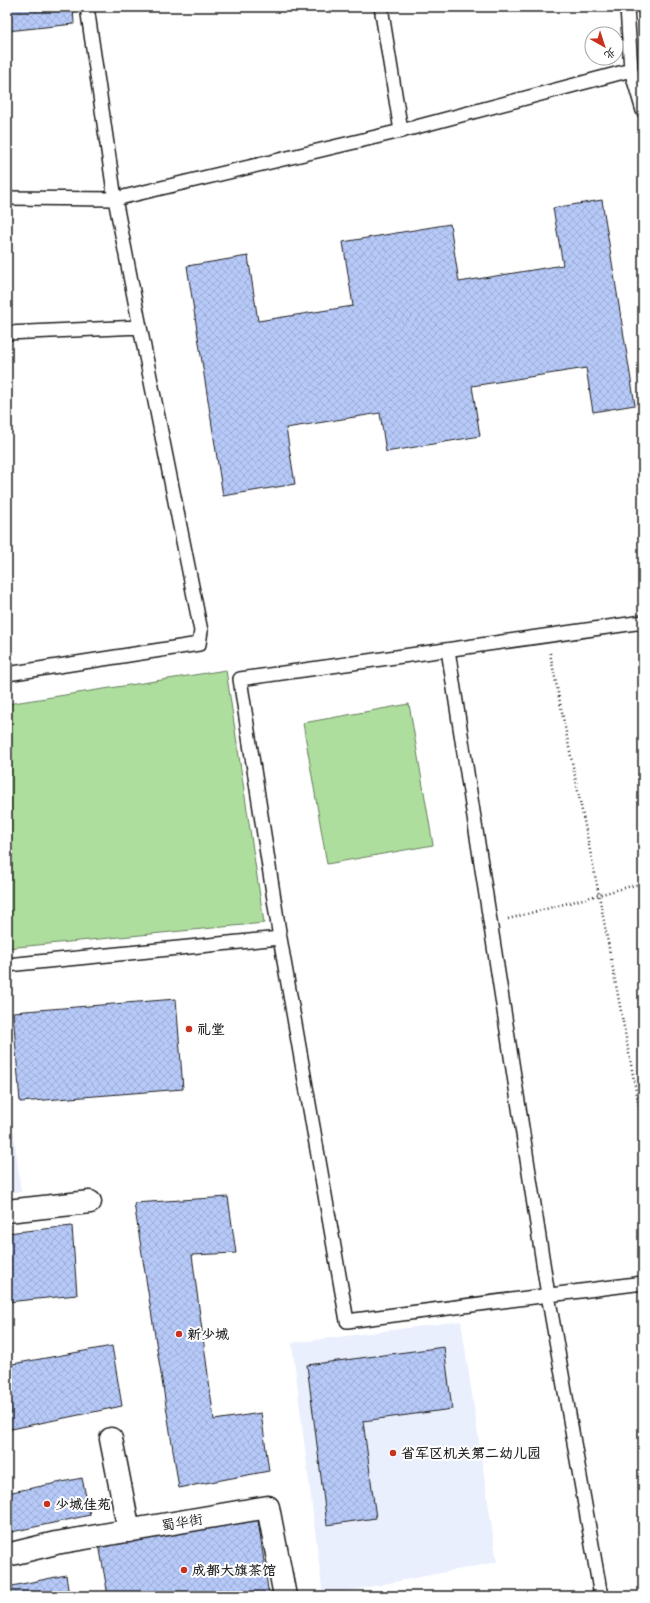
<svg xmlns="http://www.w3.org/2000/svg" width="650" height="1603" viewBox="0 0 650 1603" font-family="Sriracha,'LXGW WenKai TC',sans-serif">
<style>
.built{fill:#e9effd}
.garden{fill:#aede9e;stroke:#657d5d}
.building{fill:url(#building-cross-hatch);stroke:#1c1c1c}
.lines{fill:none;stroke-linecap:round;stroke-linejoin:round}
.service-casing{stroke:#1c1c1c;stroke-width:16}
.minor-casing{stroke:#1c1c1c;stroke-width:25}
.path{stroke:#1c1c1c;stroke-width:2.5;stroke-dasharray:1 3;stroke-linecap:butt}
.service{stroke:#fff;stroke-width:13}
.minor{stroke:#fff;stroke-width:22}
.poi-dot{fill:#c8321e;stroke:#fff;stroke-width:1.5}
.labels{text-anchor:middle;stroke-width:4;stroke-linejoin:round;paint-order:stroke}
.poi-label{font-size:14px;font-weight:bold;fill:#1c1c1c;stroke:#fff;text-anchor:start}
.street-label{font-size:14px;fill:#1c1c1c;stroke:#fff}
</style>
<defs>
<pattern id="building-cross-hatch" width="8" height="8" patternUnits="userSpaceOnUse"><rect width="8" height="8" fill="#b6c9f8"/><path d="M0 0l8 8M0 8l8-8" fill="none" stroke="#9cacd4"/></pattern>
</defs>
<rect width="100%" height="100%" fill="#fff"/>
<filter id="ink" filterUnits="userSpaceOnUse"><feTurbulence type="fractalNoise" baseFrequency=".025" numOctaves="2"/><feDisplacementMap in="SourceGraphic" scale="8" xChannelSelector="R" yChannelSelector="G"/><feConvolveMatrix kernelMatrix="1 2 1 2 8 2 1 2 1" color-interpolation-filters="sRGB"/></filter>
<g filter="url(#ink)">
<path class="built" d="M7 1077 21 1192 7 1193Z
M461 1321 497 1562 323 1596 292 1343Z"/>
<path class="garden" d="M226 670 264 923 7 948V704Z
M409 704 433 845 327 864 303 723Z"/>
<path class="building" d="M7 7H73L74 24 7 31Z
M602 200 635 405 593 412 586 368 472 386 480 436 386 452 380 413 286 428 295 484 223 496 187 266 248 256 258 321 353 306 343 242 450 224 459 282 563 265 553 208Z
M176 999 183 1089 20 1102 13 1012Z
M228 1197 236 1253 192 1255 214 1420 261 1413 269 1471 179 1488 134 1203Z
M72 1226 77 1295 7 1302V1233Z
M112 1346 122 1406 7 1430V1365Z
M444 1347 452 1409 363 1421 376 1518 327 1525 307 1365Z
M82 1478 90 1515 7 1533V1493Z
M258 1520 269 1596H108L99 1544Z
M66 1575 69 1596H7V1587Z"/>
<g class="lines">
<defs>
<path id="service" d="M87 7 115 199 140 327
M381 7 401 131
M627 7 631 70 643 111
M7 198 115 199 401 131 631 70
M7 333 140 327 201 631 199 644 7 674
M643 622 240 679 280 938 347 1321 643 1283
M448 650 548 1295 601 1596
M7 965 280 938"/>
<path id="minor" d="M7 1211 90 1202
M111 1439 129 1531
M7 1555 56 1543 268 1507 285 1596"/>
</defs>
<use href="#service" class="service-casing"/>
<use href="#minor" class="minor-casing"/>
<path class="path" d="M550 653 599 895 643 1128
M508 919 643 883"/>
<use href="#service" class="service"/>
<use href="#minor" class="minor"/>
</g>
</g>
<g class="poi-dot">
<circle cx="189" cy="1029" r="4"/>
<circle cx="179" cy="1334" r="4"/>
<circle cx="393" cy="1453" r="4"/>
<circle cx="47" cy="1504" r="4"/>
<circle cx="184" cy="1570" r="4"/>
</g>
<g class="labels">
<g class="poi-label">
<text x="197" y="1034">礼堂</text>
<text x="187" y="1339">新少城</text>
<text x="401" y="1458">省军区机关第二幼儿园</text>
<text x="55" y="1509">少城佳苑</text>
<text x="192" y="1575">成都大旗茶馆</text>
</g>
<g class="street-label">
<text transform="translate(182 1522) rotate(-10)" y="5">蜀华街</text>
</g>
</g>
<rect width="650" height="1603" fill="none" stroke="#fff" stroke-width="24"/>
<rect x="12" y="12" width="626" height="1579" fill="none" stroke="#1c1c1c" stroke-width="1.5" filter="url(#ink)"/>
<g transform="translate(604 46) rotate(141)"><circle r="19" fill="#ffffff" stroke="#a4a4a4"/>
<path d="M0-3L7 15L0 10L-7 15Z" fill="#c8321e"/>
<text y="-6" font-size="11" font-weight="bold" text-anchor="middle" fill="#1c1c1c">北</text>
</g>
</svg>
